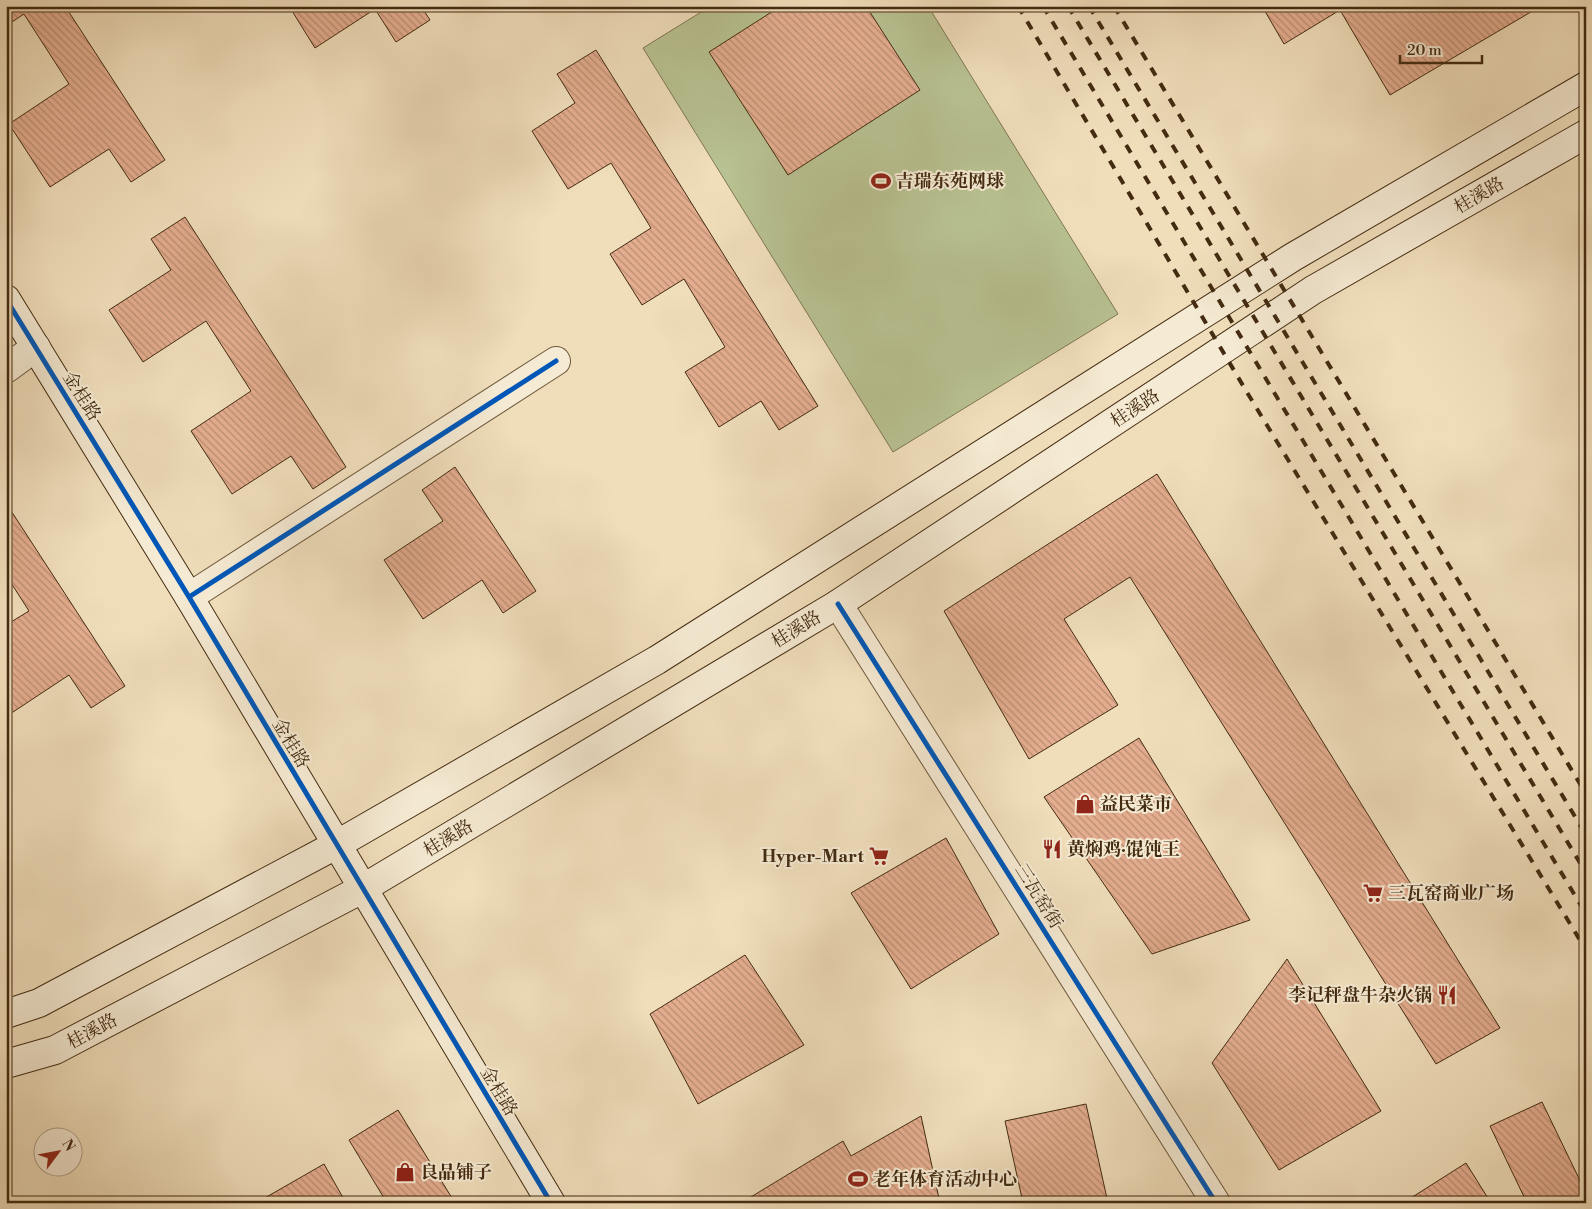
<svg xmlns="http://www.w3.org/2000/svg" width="1592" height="1209" viewBox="0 0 1592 1209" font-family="'Libre Bodoni','Noto Serif SC',serif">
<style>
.green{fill:#b8c191;stroke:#7e7651}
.building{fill:url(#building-back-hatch);stroke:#432b11}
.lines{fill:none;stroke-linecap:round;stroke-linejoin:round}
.street-casing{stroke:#6e583c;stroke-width:30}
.secondary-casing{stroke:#432b11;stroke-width:30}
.street{stroke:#f5ead3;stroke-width:28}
.secondary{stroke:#f5ead3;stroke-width:28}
.rail{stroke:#432b11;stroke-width:4;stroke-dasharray:9 9;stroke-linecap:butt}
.cycleway-casing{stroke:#f5ead3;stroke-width:8}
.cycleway{stroke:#0057b8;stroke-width:5}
.labels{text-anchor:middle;stroke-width:4;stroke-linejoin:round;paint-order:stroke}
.poi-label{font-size:18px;font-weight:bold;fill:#432b11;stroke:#f5ead3;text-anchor:start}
.street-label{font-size:18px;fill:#432b11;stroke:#f5ead3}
</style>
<defs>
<pattern id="building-back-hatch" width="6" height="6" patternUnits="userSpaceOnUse" patternTransform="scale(1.25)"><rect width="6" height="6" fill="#e4ad8f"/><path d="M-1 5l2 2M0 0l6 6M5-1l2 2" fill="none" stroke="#ba8d73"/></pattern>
</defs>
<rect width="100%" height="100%" fill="#f0debb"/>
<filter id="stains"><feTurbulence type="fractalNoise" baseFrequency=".004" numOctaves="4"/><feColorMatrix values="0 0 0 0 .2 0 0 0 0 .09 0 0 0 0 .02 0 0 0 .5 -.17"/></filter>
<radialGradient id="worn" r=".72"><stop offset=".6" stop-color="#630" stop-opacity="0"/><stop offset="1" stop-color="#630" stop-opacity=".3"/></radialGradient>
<path class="green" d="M711 6H928L1118 314 893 452 643 48Z"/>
<path class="building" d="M6 6H65L165 160 131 182 109 149 50 187 9 124 69 84 24 14 6 26Z
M289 6H421L430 20 396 42 375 9 315 48Z
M781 6H866L920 90 788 175 709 52Z
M1262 6H1541L1390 95 1340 10 1284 44Z
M596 50 818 406 779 430 761 401 719 427 685 372 725 347 684 279 642 305 610 254 651 228 611 163 568 189 532 131 575 103 557 74Z
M185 217 346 467 313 489 291 456 232 494 191 431 251 391 206 321 143 362 109 310 171 270 151 239Z
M455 467 536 591 503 613 482 580 423 619 384 560 443 521 422 490Z
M1157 474 1500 1028 1436 1064 1130 577 1064 619 1118 705 1029 759 944 611Z
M6 503 125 686 91 708 69 675 10 714 6 708V625L29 611 6 575Z
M1139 738 1250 920 1152 954 1044 797Z
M946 838 999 934 911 989 851 893Z
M745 955 804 1045 698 1104 650 1014Z
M1287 959 1381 1111 1279 1170 1212 1063Z
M1542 1102 1586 1193V1203H1527L1490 1126Z
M1086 1104 1108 1203H1023L1005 1121Z
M398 1110 455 1203H387L349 1140Z
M921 1116 940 1203H741L843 1141 851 1156Z
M1466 1163 1491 1203H1403Z
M324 1164 346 1203H256Z"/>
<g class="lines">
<defs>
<path id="street" d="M6 369 36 347
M189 597 556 361
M838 604 1216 1203"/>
<path id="secondary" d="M6 299 189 597 551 1203
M6 1014 39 1003 336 845 657 660 1293 257 1586 86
M6 1064 55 1050 362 889 838 604 1313 290 1586 134"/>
</defs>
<use href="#street" class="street-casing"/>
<use href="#secondary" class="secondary-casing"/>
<use href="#street" class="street"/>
<use href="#secondary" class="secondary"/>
<path class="rail" d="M1018 6 1248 394 1586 950
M1043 6 1586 914
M1068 6 1586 873
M1089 6 1586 835
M1114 6 1586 794"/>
<defs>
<path id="cycleway" d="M6 299 189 597 551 1203
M189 597 556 361
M838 604 1216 1203"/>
</defs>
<use href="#cycleway" class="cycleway-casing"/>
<use href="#cycleway" class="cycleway"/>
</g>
<defs>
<symbol id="stadium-bare" viewBox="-9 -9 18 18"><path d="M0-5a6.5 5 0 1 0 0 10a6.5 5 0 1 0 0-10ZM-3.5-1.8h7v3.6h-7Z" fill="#8f2418" stroke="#f5ead3" stroke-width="2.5" paint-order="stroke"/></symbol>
<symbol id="shop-bare" viewBox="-9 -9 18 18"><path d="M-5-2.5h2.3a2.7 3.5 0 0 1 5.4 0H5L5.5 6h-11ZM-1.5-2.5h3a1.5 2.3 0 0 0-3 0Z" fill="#8f2418" stroke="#f5ead3" stroke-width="2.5" paint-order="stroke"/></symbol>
<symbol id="restaurant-bare" viewBox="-9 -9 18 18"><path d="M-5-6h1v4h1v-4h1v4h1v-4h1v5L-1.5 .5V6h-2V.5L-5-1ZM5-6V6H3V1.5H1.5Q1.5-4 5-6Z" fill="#8f2418" stroke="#f5ead3" stroke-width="2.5" paint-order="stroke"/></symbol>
<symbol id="supermarket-bare" viewBox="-9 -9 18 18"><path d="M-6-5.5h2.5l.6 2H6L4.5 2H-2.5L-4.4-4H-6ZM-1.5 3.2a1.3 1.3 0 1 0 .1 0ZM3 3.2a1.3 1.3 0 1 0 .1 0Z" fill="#8f2418" stroke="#f5ead3" stroke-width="2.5" paint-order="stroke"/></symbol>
</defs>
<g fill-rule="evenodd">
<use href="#stadium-bare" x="867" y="167" width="28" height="28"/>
<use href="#shop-bare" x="1071" y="790" width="28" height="28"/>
<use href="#restaurant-bare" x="1038" y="835" width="28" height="28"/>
<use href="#supermarket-bare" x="865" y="842" width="28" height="28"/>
<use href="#supermarket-bare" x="1359" y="879" width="28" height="28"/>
<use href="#restaurant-bare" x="1433" y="981" width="28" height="28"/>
<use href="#shop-bare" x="391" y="1158" width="28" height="28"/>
<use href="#stadium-bare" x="844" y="1165" width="28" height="28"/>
</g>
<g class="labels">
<g class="poi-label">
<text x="896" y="187">吉瑞东苑网球</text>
<text x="1100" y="810">益民菜市</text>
<text x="1067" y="855">黄焖鸡·馄饨王</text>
<text x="864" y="862" text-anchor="end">Hyper-Mart</text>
<text x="1388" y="899">三瓦窑商业广场</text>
<text x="1432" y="1001" text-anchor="end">李记秤盘牛杂火锅</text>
<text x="420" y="1178">良品铺子</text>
<text x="873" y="1185">老年体育活动中心</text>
</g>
<g class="street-label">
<text transform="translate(1479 195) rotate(-30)" y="6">桂溪路</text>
<text transform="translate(82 396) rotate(58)" y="6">金桂路</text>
<text transform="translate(1135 408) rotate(-33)" y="6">桂溪路</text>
<text transform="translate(796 629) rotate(-31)" y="6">桂溪路</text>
<text transform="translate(291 743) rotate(59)" y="6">金桂路</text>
<text transform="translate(448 838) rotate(-31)" y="6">桂溪路</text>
<text transform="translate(1039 896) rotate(58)" y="6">三瓦窑街</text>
<text transform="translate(92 1031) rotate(-28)" y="6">桂溪路</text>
<text transform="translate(499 1091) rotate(59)" y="6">金桂路</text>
</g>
</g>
<rect width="1592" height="1209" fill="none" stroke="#f0debb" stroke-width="25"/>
<rect x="8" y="8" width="1577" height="1194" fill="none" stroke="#432b11" stroke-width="2.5"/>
<rect x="12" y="12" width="1567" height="1184" fill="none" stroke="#432b11"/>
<g transform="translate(58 1152) rotate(58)"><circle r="24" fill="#f5ead3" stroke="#ae9e85"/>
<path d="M0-4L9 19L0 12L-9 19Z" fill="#8f2418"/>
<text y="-8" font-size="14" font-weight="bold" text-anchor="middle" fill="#432b11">N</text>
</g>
<path d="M1400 55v8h82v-8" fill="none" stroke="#432b11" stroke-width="2.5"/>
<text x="1407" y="55" font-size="15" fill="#432b11" stroke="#f5ead3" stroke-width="4" paint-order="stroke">20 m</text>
<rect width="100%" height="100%" filter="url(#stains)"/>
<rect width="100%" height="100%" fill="url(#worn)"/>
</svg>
